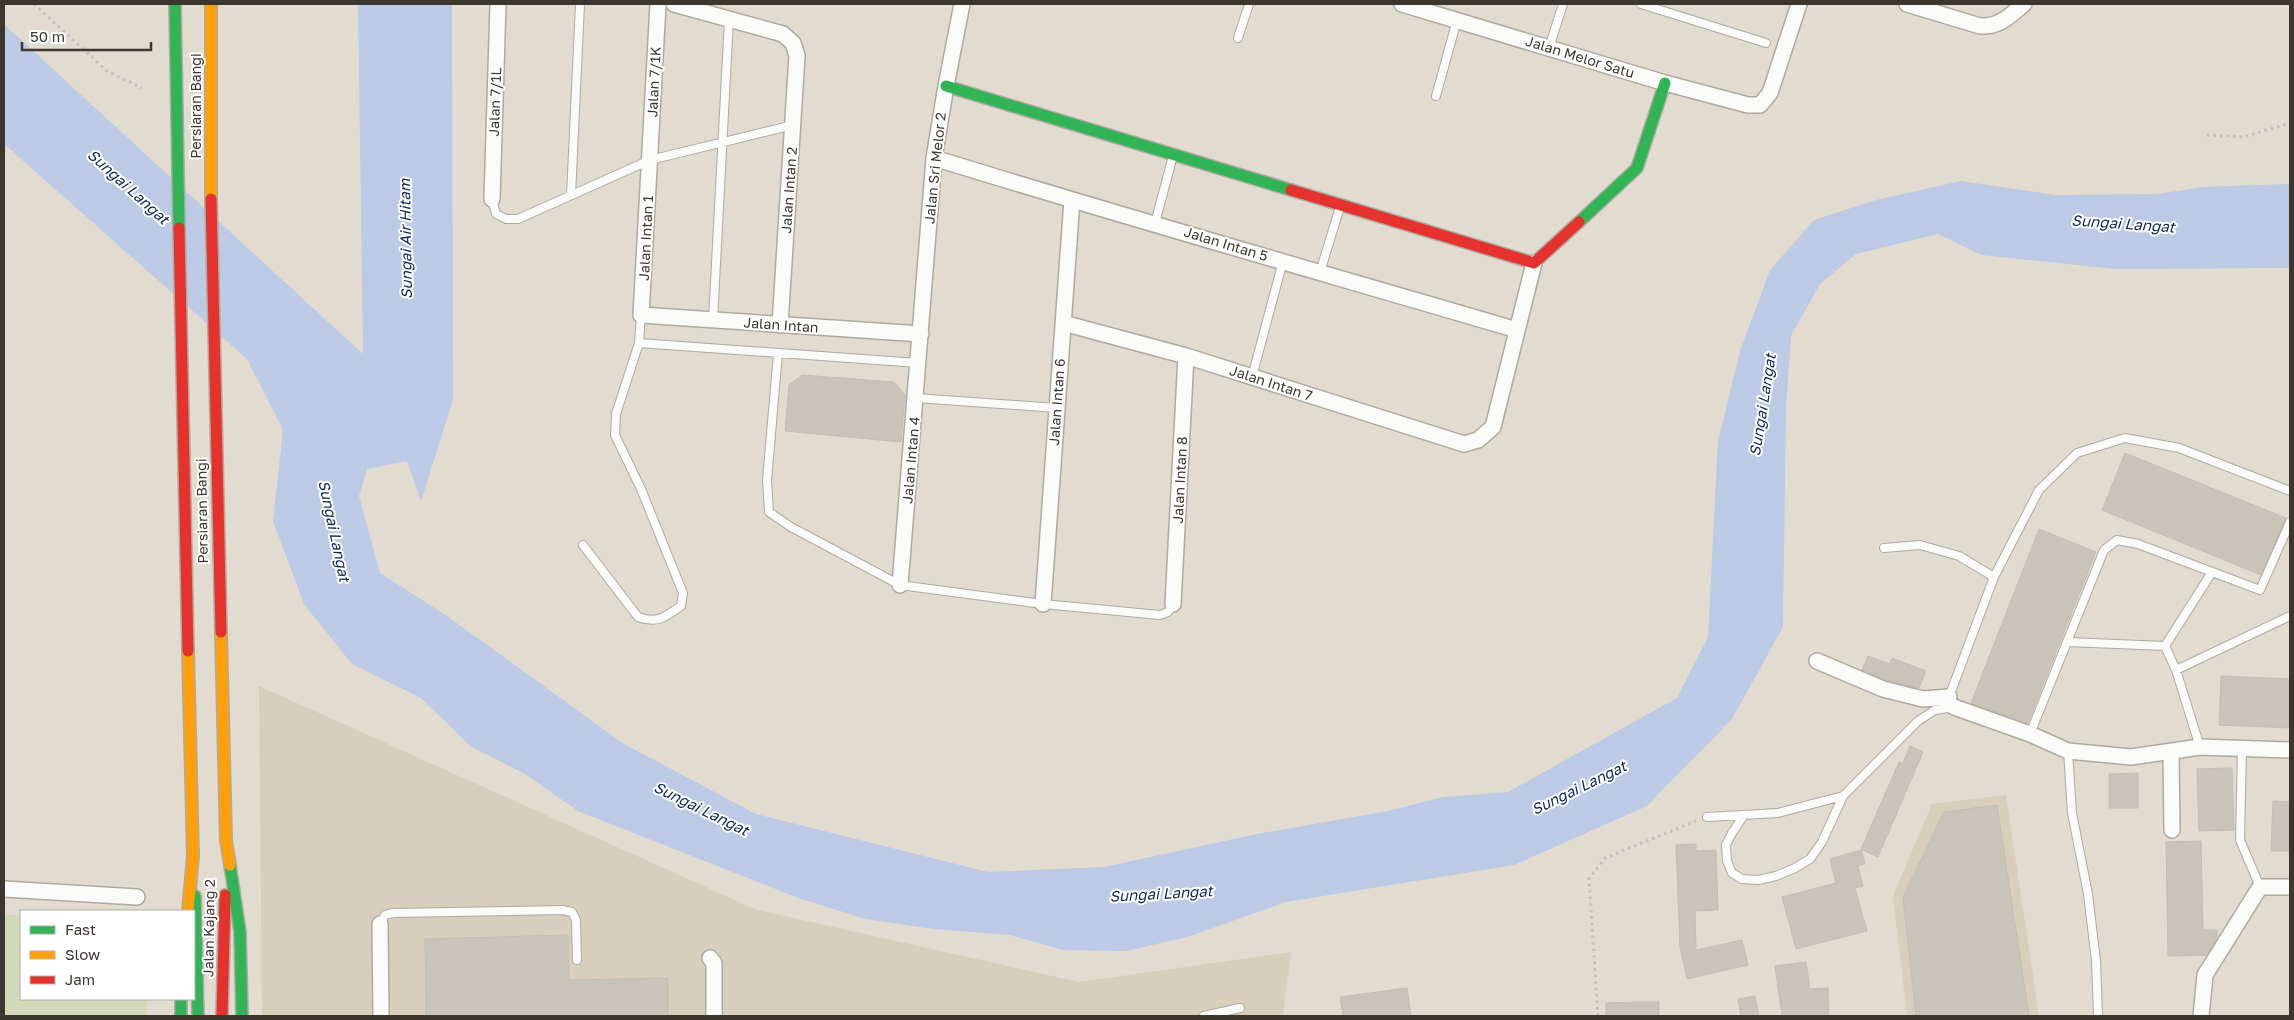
<svg xmlns="http://www.w3.org/2000/svg" width="2294" height="1020" viewBox="0 0 2294 1020" font-family="'Golos Text',sans-serif">
<style>
.commercial{fill:#d7cebe}
.green{fill:#d3d8b9}
.water{fill:#bccae5}
.building{fill:#c8c4ba;stroke:#c2beb4}
.lines{fill:none;stroke-linecap:round;stroke-linejoin:round}
.lane-casing{stroke:#aeaaa0;stroke-width:10}
.street-casing{stroke:#aeaaa0;stroke-width:18}
.fast-casing{stroke:#aeaaa0;stroke-width:14}
.slow-casing{stroke:#aeaaa0;stroke-width:14}
.jam-casing{stroke:#aeaaa0;stroke-width:14}
.path{stroke:#c3c0bc;stroke-width:3;stroke-dasharray:2.5 4;stroke-linecap:butt}
.lane{stroke:#fafaf8;stroke-width:8}
.street{stroke:#fafaf8;stroke-width:15}
.fast{stroke:#30b455;stroke-width:11}
.slow{stroke:#ff9f0a;stroke-width:11}
.jam{stroke:#e5322d;stroke-width:11}
.labels{text-anchor:middle;stroke-width:4;stroke-linejoin:round;paint-order:stroke}
.street-label{font-size:14px;fill:#3b372e;stroke:#fff}
.water-label{font-size:15px;font-style:italic;fill:#0e2559;stroke:#fff}
</style>
<rect width="100%" height="100%" fill="#e1dccf"/>
<path class="commercial" d="M259 686 757 910 1079 982 1291 952 1283 1016H262Z
M2006 795 2039 1016H1907L1893 896 1932 804Z"/>
<path class="green" d="M4 915H21V999H147V1016H4Z"/>
<path class="water" d="M358 4H452L453 400 421 501 407 461 367 469 359 496 380 573 447 616 624 744 756 814 988 872 1104 867 1257 834 1388 811 1443 797 1508 792 1677 698 1708 637 1718 441 1740 351 1770 270 1814 220 1876 200 1961 181 2056 195 2158 194 2202 187 2290 184V268L2114 269 1981 255 1938 234 1856 254 1820 284 1791 336 1786 408 1783 627 1732 719 1647 806 1514 865 1286 902 1187 937 1126 951 1063 950 1010 935 933 929 866 919 801 899 578 811 525 774 470 746 421 698 352 664 304 604 273 521 283 430 247 359 4 144V24L363 354Z"/>
<path class="building" d="M802 375 894 382 905 395 901 442 785 431 789 385Z
M2125 453 2286 518 2261 575 2102 510Z
M2039 529 2096 552 2028 723 1971 703Z
M1868 656 1890 664 1892 658 1926 671 1919 688 1886 680 1862 670Z
M2221 676 2290 679V728L2219 725Z
M1910 746 1923 752 1878 857 1861 849 1899 762 1903 763Z
M2232 768 2234 830 2199 831 2197 769Z
M2138 773V808H2109V774Z
M2273 801 2290 802V851H2271Z
M1997 805 2029 1016H1916L1903 897 1944 812Z
M2201 841 2203 930H2217V938L2206 955 2168 956 2166 842Z
M1696 844V851L1716 850 1718 910 1695 911 1696 950 1742 940 1748 965 1687 979 1680 947 1676 845Z
M1861 850 1865 864 1858 866 1863 886 1855 888 1867 931 1796 949 1782 897 1836 883 1830 859Z
M568 935 569 980 668 978V1016H426L425 939Z
M1806 962 1810 989 1828 988 1829 1016H1782L1775 966Z
M1407 988 1411 1016H1343L1340 997Z
M1755 996 1759 1016H1741L1738 999Z
M1644 1002H1659V1016H1606V1003Z"/>
<g class="lines">
<defs>
<path id="lane" d="M1641 4 1766 43
M1238 38 1249 4
M1549 48 1563 4
M1436 96 1457 20
M571 195 580 4
M492 199 496 214 506 219H518L650 160 793 125
M1155 223 1173 156
M1320 272 1340 207
M713 320 729 19
M639 343 918 363
M778 353 767 480 769 512 791 527 900 585 1043 604 1160 615 1168 612 1173 604
M1252 377 1283 261
M916 398 1057 408
M583 545 638 617C658 624 665 617 681 606L683 593 641 489 615 435 616 414 639 343 641 315
M1884 548 1920 545 1959 556 1994 577
M2068 642 2165 646 2212 572
M2165 646 2176 670 2200 747
M2176 670 2290 616
M2030 734 2104 550 2117 540 2138 544 2260 590 2290 522
M2242 749 2240 840 2260 887
M2068 751 2072 813 2088 894 2096 961 2098 1016
M1744 815 1732 833 1726 845 1727 861 1732 873 1742 879 1758 880 1776 876 1795 868 1810 859 1822 842 1843 796 1918 721 1935 710 1954 707 1949 697 1994 577 2039 490 2077 453 2125 438 2179 448 2290 491
M1707 817 1778 813 1843 796
M380 924 385 915 393 913 563 910 572 912 576 920 577 960
M1204 1016 1240 1008"/>
<path id="street" d="M658 4 641 315 921 334
M674 4 783 34 793 43 797 56 780 325
M1402 4 1665 83 1748 105H1760L1770 93 1799 4
M1907 4 1980 26C2000 27 2009 16 2024 4
M934 158C1128 218 1323 273 1517 330
M492 199 498 4
M1063 323 1186 356 1464 444 1478 440 1493 427 1534 263
M900 585 934 158 946 86 962 4
M1043 604 1072 200
M1173 604 1186 356
M1817 661 1883 689 1923 699 1949 697
M1954 707 2030 734 2068 751 2131 757 2200 747 2290 750
M2171 753 2172 830
M4 889 137 897
M380 924 381 1016
M710 958 714 963V1016
M2201 1016 2205 975 2260 887H2290"/>
<path id="fast" d="M175 4 179 228
M946 86 1291 190
M1579 222 1637 168 1665 83
M230 865 240 932 242 1016
M195 896 198 1016
M181 999V1016"/>
<path id="slow" d="M211 4V199
M221 632 226 840 230 865
M188 911 193 856 188 651"/>
<path id="jam" d="M1291 190 1534 263 1579 222
M211 199 221 632
M179 228 188 651
M222 1016 225 895"/>
</defs>
<use href="#lane" class="lane-casing"/>
<use href="#street" class="street-casing"/>
<use href="#fast" class="fast-casing"/>
<use href="#slow" class="slow-casing"/>
<use href="#jam" class="jam-casing"/>
<path class="path" d="M34 4 107 71 142 88
M2207 135 2244 137 2290 123
M1598 1016 1589 879 1605 858 1696 821"/>
<use href="#lane" class="lane"/>
<use href="#street" class="street"/>
<use href="#fast" class="fast"/>
<use href="#slow" class="slow"/>
<use href="#jam" class="jam"/>
</g>
<g class="labels">
<g class="street-label">
<text transform="translate(1580 57) rotate(17)" y="5">Jalan Melor Satu</text>
<text transform="translate(654 82) rotate(-87)" y="5">Jalan 7/1K</text>
<text transform="translate(495 102) rotate(-88)" y="5">Jalan 7/1L</text>
<text transform="translate(196 106) rotate(-90)" y="5">Persiaran Bangi</text>
<text transform="translate(935 168) rotate(-84)" y="5">Jalan Sri Melor 2</text>
<text transform="translate(789 190) rotate(-86)" y="5">Jalan Intan 2</text>
<text transform="translate(646 238) rotate(-87)" y="5">Jalan Intan 1</text>
<text transform="translate(1226 244) rotate(17)" y="5">Jalan Intan 5</text>
<text transform="translate(781 325) rotate(4)" y="5">Jalan Intan</text>
<text transform="translate(1271 383) rotate(18)" y="5">Jalan Intan 7</text>
<text transform="translate(1057 402) rotate(-86)" y="5">Jalan Intan 6</text>
<text transform="translate(911 460) rotate(-85)" y="5">Jalan Intan 4</text>
<text transform="translate(1180 480) rotate(-87)" y="5">Jalan Intan 8</text>
<text transform="translate(202 511) rotate(-91)" y="5">Persiaran Bangi</text>
<text transform="translate(209 928) rotate(-89)" y="5">Jalan Kajang 2</text>
</g>
<g class="water-label">
<text transform="translate(128 187) rotate(42)" y="5">Sungai Langat</text>
<text transform="translate(2123 224) rotate(4)" y="5">Sungai Langat</text>
<text transform="translate(406 239) rotate(-91)" y="5">Sungai Air Hitam</text>
<text transform="translate(1763 405) rotate(-81)" y="5">Sungai Langat</text>
<text transform="translate(334 531) rotate(78)" y="5">Sungai Langat</text>
<text transform="translate(1579 788) rotate(-26)" y="5">Sungai Langat</text>
<text transform="translate(701 809) rotate(26)" y="5">Sungai Langat</text>
<text transform="translate(1161 894) rotate(-3)" y="5">Sungai Langat</text>
</g>
</g>
<rect width="2294" height="1020" fill="none" stroke="#3b372e" stroke-width="10"/>
<rect x="20" y="910" width="175" height="90" fill="#ffffff" stroke="#b1afab"/>
<rect x="30" y="926" width="25" height="8" fill="#30b455" stroke="#b1afab"/>
<text x="65" y="935" font-size="15" fill="#3b372e">Fast</text>
<rect x="30" y="951" width="25" height="8" fill="#ff9f0a" stroke="#b1afab"/>
<text x="65" y="960" font-size="15" fill="#3b372e">Slow</text>
<rect x="30" y="976" width="25" height="8" fill="#e5322d" stroke="#b1afab"/>
<text x="65" y="985" font-size="15" fill="#3b372e">Jam</text>
<path d="M22 42v8h129v-8" fill="none" stroke="#3b372e" stroke-width="2.5"/>
<text x="30" y="42" font-size="15" fill="#3b372e" stroke="#ffffff" stroke-width="4" paint-order="stroke">50 m</text>
</svg>
